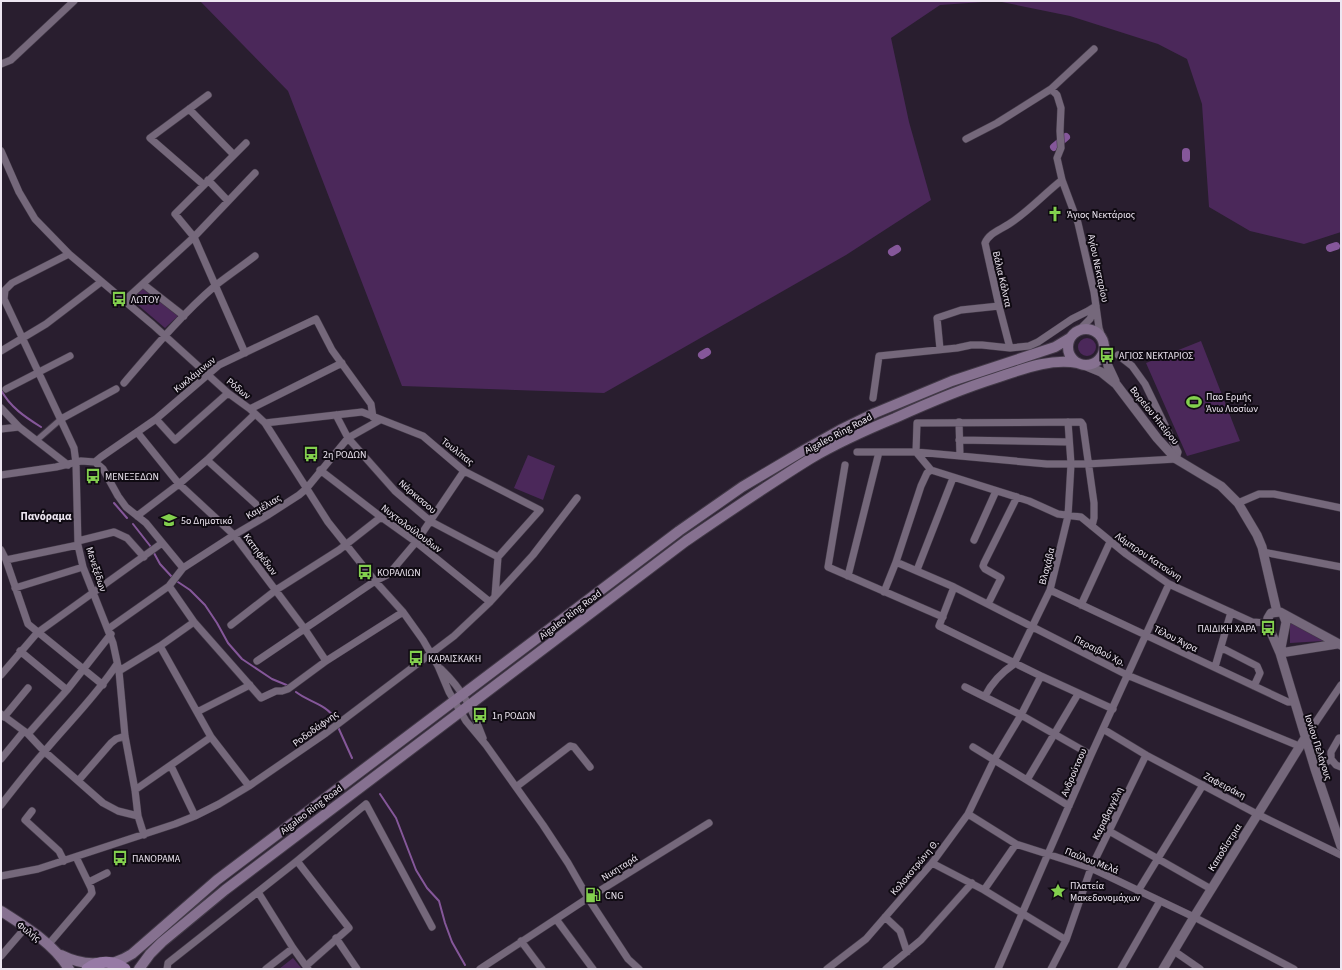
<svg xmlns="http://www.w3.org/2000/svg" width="1342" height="970" viewBox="0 0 1342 970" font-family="'Source Sans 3',sans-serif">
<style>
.green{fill:#4b285a}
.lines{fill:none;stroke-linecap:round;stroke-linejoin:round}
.stream{stroke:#85579a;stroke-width:2}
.canal{stroke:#85579a;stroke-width:8}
.pedestrian-casing{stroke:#423947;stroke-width:7}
.minor-casing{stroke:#423947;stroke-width:8}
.tertiary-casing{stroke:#423947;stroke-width:10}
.secondary-casing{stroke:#423947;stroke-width:12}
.primary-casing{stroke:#423947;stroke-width:12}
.pedestrian{stroke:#75687b;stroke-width:5.5}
.minor{stroke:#75687b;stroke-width:7}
.tertiary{stroke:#75687b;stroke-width:9}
.secondary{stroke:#867190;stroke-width:10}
.primary{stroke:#977aa6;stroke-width:11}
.labels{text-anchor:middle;stroke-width:4;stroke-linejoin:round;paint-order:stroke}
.poi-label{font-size:10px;fill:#ede6f1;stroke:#0f0a12;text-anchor:start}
.street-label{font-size:10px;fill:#ede6f1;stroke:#0f0a12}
.neighbourhood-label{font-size:11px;font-weight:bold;fill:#ede6f1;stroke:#0f0a12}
</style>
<rect width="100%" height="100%" fill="#291e2f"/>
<path class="green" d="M200 1H1341V232L1304 244 1250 231 1209 207 1202 104 1187 59 1158 44 1070 16 997 1 940 5 891 38 909 122 931 200 846 255 604 393 402 386 288 91Z
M144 287 179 315 165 328 131 299Z
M1078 347a9 9 0 1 1 18 0a9 9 0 1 1-18 0Z
M1201 341 1240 441 1187 456 1146 363Z
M528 455 555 466 543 500 514 488Z
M1290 621 1304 628 1323 641 1290 643Z
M293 958 302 969H279Z"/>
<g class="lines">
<path class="stream" d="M1 390C10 407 25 417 41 427
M114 503 127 518
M133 524 151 547
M154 553 160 564 172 577
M178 582 190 590 205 605 217 623 228 643 242 659 272 679 289 686
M296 692C307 701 328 705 334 718
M338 727 352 758
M380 794 396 818 416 870 427 888 439 901 445 923 452 942 465 965"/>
<path class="canal" d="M1054 147 1066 137
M1186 152V158
M1330 248 1336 246
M892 252 897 249
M702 355 707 352"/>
<defs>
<path id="pedestrian" d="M37 440 61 419"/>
<path id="minor" d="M1 64 11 60 74 1
M1051 89 1057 95 1061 108 1060 131 1061 148 1057 158 1062 180 1078 223 1094 292 1099 328 1102 337
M189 109 234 155
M966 139 997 123 1051 89 1094 49
M1 151 19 192 35 219 69 254 153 325 228 393 250 409 265 423 328 522 375 581 403 612 423 640 438 666 449 692 466 721 486 745 543 825 568 863 588 898 628 959 639 969
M208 180 228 201
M204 185 150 138 208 95
M69 254 12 283 5 290 4 299 74 448 76 463 78 545 83 567 113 643 119 671 125 736 135 790 138 816 144 835
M143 284 184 316
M124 301 194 237 255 173
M1079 330 1090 319 1096 306
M1010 348 999 306 985 243C989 233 1000 230 1009 224 1028 212 1044 194 1062 180
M940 349 937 318 961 310 999 306
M1 351 46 324 101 282
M245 353 194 237 175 214 246 143
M124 383C153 349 182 314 216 285 229 275 242 266 255 256
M6 389 70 356
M873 398 879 356 957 348 971 345H982L1010 348 1029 346 1038 342 1072 319 1088 311 1096 306
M1 408 19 427 68 465
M250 409 342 363
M336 415 348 438 395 491 430 521 498 557
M61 419 116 389
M156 419 175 440 228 393
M959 422 960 456
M265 423 362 412 423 436 464 471 540 510 498 557
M1 429 19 427
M137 432 179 484 234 535 304 628 326 661
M959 440 1069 442
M857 452H916L1047 464H1087L1176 459 1178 452 1176 448 1145 384 1132 366 1118 355
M916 452 931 470 1029 501 1058 514 1081 517 1126 554 1169 584 1252 622 1267 623
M916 452 917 423 1081 422 1083 425 1094 503V518L1092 526
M207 460 268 515
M95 462 101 457 156 419 219 365 316 319 332 350 371 404 373 417
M845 465 828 567 943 617
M320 470 381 517 416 542 490 602
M1 475 56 467 81 461 95 462 103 469 118 496 126 507 146 523 183 568
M1238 503 1259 494H1274L1341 508
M137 516 179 484 207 460 255 414
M974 540 996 491
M78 541 114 532 127 538 144 557
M1 550 6 560 28 624 103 685
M1263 552 1341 567
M6 560 78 545
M896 562 954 587 1127 675 1299 746
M917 570 953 478
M848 576 879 452
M169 586 194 622 261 698 276 691H282L288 689 326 661 403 612
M954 587 939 626 1041 676 1113 709
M15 588 83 567
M1050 590 1288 702H1294
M884 592 896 562 921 486 927 473 931 470
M495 596 498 557
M988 604 1001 578 985 569 983 566 984 563 1017 497
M1081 605 1110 542
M231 625 276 590 339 550 381 517
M108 629 169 586 183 568 234 535 268 515 299 495 306 489 348 438 380 420
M160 646 211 737 249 786
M1222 648 1257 666 1260 673 1254 686
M20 651 67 690
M257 661 375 581 389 574 416 542 464 471
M1215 667 1231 612
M441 669C464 691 472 709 483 738
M119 671 160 646 194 622
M1 675 37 633 162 543
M965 687 1021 715 1091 755
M985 696C992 682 1001 673 1014 664L1050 590 1068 516 1071 464 1068 422
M197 712 250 685
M1 714 28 734 44 751 103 803 118 811 138 816
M4 717 28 688
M1103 729 1146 755 1257 814 1341 855
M28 734 67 690 111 634
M1305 738 1341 685
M973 747 1069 806
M1 759 24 731
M1331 759V752L1339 738H1341
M171 766 195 816
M1315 769 1331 759 1336 765 1341 767
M1027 780 1078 694
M78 781 111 743 116 739 125 736
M516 787 570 746 574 747 590 767
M135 790 211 737
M1 805C15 787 29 769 44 752 69 722 96 696 117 664
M32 811 25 820 59 851 64 861
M968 814 1016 844 1091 868 1194 917 1294 969
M1109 831 1211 889
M297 861 349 928 306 966
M932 863 984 890 1066 940
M1 876 38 869 175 824 195 816 219 804 249 786 326 733 454 636 490 602 533 555 577 498
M89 882 107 873
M984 890 1016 844
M1138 891 1203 785
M258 892 293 948 308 969
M885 917 900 931 907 952
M556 919 593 969
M336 938 357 969
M521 941 542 969
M48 945 89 897 92 893 91 888 76 857
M1174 951 1200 969
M1 956 26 927
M167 969 168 963 297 861 366 804 432 927
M266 969 293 948
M480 969 588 898 709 823
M827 969 866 939 932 863 968 814 994 760 1021 715 1041 676
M886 969 921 940 972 883
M998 969 1091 755 1169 584
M1051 969 1066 940 1091 868 1146 755
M1121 969 1160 901"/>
<path id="tertiary" d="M1105 347 1108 366 1115 381
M1084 365 1101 372 1116 384 1157 438 1176 459 1221 486 1238 503 1257 535 1262 547 1277 612
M1341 645 1280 612 1271 613 1268 618 1267 623 1280 653 1315 769 1341 846
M1280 653 1337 644
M1280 653 1286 622 1283 614
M1163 969 1194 917 1305 738"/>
<path id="secondary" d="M1068 347a18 18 0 1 1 36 0a18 18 0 1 1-36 0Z
M1 911C26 927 54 944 69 969
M61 955C73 961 83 964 97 963
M113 963 123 959 132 954 217 880 679 531 742 487 806 449 840 430 875 413 952 381 1055 347 1070 338
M139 969 150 954 162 942 225 890 686 541C727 513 768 485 810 459 837 443 866 430 895 418 928 403 961 389 996 378 1023 369 1050 358 1078 363"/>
<path id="primary" d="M87 969C98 960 114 960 125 969"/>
</defs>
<use href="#pedestrian" class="pedestrian-casing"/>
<use href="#minor" class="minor-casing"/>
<use href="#tertiary" class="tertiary-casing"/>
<use href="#secondary" class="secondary-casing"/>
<use href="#primary" class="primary-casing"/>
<use href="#pedestrian" class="pedestrian"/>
<use href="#minor" class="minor"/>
<use href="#tertiary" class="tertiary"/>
<use href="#secondary" class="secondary"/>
<use href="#primary" class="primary"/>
</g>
<defs>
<symbol id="church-bare" viewBox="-9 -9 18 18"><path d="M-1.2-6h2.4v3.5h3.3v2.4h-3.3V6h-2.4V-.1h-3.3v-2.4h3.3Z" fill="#83d04e" stroke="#0f0a12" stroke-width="2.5" paint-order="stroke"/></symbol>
<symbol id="bus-bare" viewBox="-9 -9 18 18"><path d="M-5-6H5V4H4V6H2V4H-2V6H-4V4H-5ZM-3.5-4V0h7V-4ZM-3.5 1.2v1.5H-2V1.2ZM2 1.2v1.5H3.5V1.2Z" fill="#83d04e" stroke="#0f0a12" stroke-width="2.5" paint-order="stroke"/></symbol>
<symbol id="stadium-bare" viewBox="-9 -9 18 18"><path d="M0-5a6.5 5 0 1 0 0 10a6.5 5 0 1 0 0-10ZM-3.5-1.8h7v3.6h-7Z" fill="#83d04e" stroke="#0f0a12" stroke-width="2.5" paint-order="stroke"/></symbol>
<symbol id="school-bare" viewBox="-9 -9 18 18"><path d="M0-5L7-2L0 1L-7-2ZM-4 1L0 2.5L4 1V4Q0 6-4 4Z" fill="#83d04e" stroke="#0f0a12" stroke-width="2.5" paint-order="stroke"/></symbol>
<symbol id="sight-bare" viewBox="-9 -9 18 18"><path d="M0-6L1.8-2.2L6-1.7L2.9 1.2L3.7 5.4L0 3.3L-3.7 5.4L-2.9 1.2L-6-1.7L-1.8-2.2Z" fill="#83d04e" stroke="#0f0a12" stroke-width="2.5" paint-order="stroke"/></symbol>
<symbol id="fuel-bare" viewBox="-9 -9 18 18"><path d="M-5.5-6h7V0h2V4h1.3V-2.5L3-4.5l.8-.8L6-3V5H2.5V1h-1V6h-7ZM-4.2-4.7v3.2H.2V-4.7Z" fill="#83d04e" stroke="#0f0a12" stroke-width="2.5" paint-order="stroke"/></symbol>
</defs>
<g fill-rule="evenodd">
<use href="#church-bare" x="1044" y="203" width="22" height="22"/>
<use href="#bus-bare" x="108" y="288" width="22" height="22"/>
<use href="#bus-bare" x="1096" y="344" width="22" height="22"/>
<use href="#stadium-bare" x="1183" y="391" width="22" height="22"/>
<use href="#bus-bare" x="300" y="443" width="22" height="22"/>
<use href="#bus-bare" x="82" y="465" width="22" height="22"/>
<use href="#school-bare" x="158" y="509" width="22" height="22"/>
<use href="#bus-bare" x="354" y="561" width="22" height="22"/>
<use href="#bus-bare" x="1257" y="617" width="22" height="22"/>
<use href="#bus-bare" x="405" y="647" width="22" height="22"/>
<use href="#bus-bare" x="469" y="704" width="22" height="22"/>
<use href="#bus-bare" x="109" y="847" width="22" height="22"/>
<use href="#sight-bare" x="1047" y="880" width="22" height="22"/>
<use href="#fuel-bare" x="582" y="884" width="22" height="22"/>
</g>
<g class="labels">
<g class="poi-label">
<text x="1067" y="218">Άγιος Νεκτάριος</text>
<text x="131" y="303">ΛΩΤΟΥ</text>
<text x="1119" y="359">ΑΓΙΟΣ ΝΕΚΤΑΡΙΟΣ</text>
<text x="1206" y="400">Παο Ερμής<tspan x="1206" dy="12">Άνω Λιοσίων</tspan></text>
<text x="323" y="458">2η ΡΟΔΩΝ</text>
<text x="105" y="480">ΜΕΝΕΞΕΔΩΝ</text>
<text x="181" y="524">5ο Δημοτικό</text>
<text x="377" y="576">ΚΟΡΑΛΙΩΝ</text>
<text x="1256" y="632" text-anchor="end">ΠΑΙΔΙΚΗ ΧΑΡΑ</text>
<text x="428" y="662">ΚΑΡΑΙΣΚΑΚΗ</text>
<text x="492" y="719">1η ΡΟΔΩΝ</text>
<text x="132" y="862">ΠΑΝΟΡΑΜΑ</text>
<text x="1070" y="889">Πλατεία<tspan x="1070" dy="12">Μακεδονομάχων</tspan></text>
<text x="605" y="899">CNG</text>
</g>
<g class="street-label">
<text transform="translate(1099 268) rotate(78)" y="4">Αγίου Νεκταρίου</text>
<text transform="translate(1003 279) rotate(77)" y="4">Βάλια Κάλντα</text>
<text transform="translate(194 374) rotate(-39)" y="4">Κυκλάμινων</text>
<text transform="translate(239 388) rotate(39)" y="4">Ρόδων</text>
<text transform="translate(1155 415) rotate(51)" y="4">Βορείου Ηπείρου</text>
<text transform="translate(838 433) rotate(-28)" y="4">Aigaleo Ring Road</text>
<text transform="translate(458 451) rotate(38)" y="4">Τουλίπας</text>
<text transform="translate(418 496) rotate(41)" y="4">Νάρκισσου</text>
<text transform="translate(263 506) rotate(-31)" y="4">Καμέλιας</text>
<text transform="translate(412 528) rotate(37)" y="4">Νυχτολούλουδων</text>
<text transform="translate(261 554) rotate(53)" y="4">Κατηφέδων</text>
<text transform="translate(1149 556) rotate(34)" y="4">Λάμπρου Κατσώνη</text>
<text transform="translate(1046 566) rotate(-76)" y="4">Βλαχάβα</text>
<text transform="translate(97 569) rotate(72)" y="4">Μενεξέδων</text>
<text transform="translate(570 614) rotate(-37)" y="4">Aigaleo Ring Road</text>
<text transform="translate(1176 638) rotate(26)" y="4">Τέλου Άγρα</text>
<text transform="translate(1100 650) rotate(27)" y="4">Περαιβού Χρ.</text>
<text transform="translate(315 728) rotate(-36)" y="4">Ροδοδάφνης</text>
<text transform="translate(1319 747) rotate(72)" y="4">Ιονίου Πελάγους</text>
<text transform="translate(1073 772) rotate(-67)" y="4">Ανδρούτσου</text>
<text transform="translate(1225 785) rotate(28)" y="4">Ζαφειράκη</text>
<text transform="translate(311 809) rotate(-37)" y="4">Aigaleo Ring Road</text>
<text transform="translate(1107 813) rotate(-64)" y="4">Καραβαγγέλη</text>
<text transform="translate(1224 847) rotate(-58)" y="4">Καποδίστρια</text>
<text transform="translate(1092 860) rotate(21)" y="4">Παύλου Μελά</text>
<text transform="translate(619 867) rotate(-32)" y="4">Νικηταρά</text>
<text transform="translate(914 867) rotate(-50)" y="4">Κολοκοτρώνη Θ.</text>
<text transform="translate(29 931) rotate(37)" y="4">Φυλής</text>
</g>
<g class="neighbourhood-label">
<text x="46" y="520">Πανόραμα</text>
</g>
</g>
<rect width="1342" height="970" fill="none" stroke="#ede6f1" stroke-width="4"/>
</svg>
